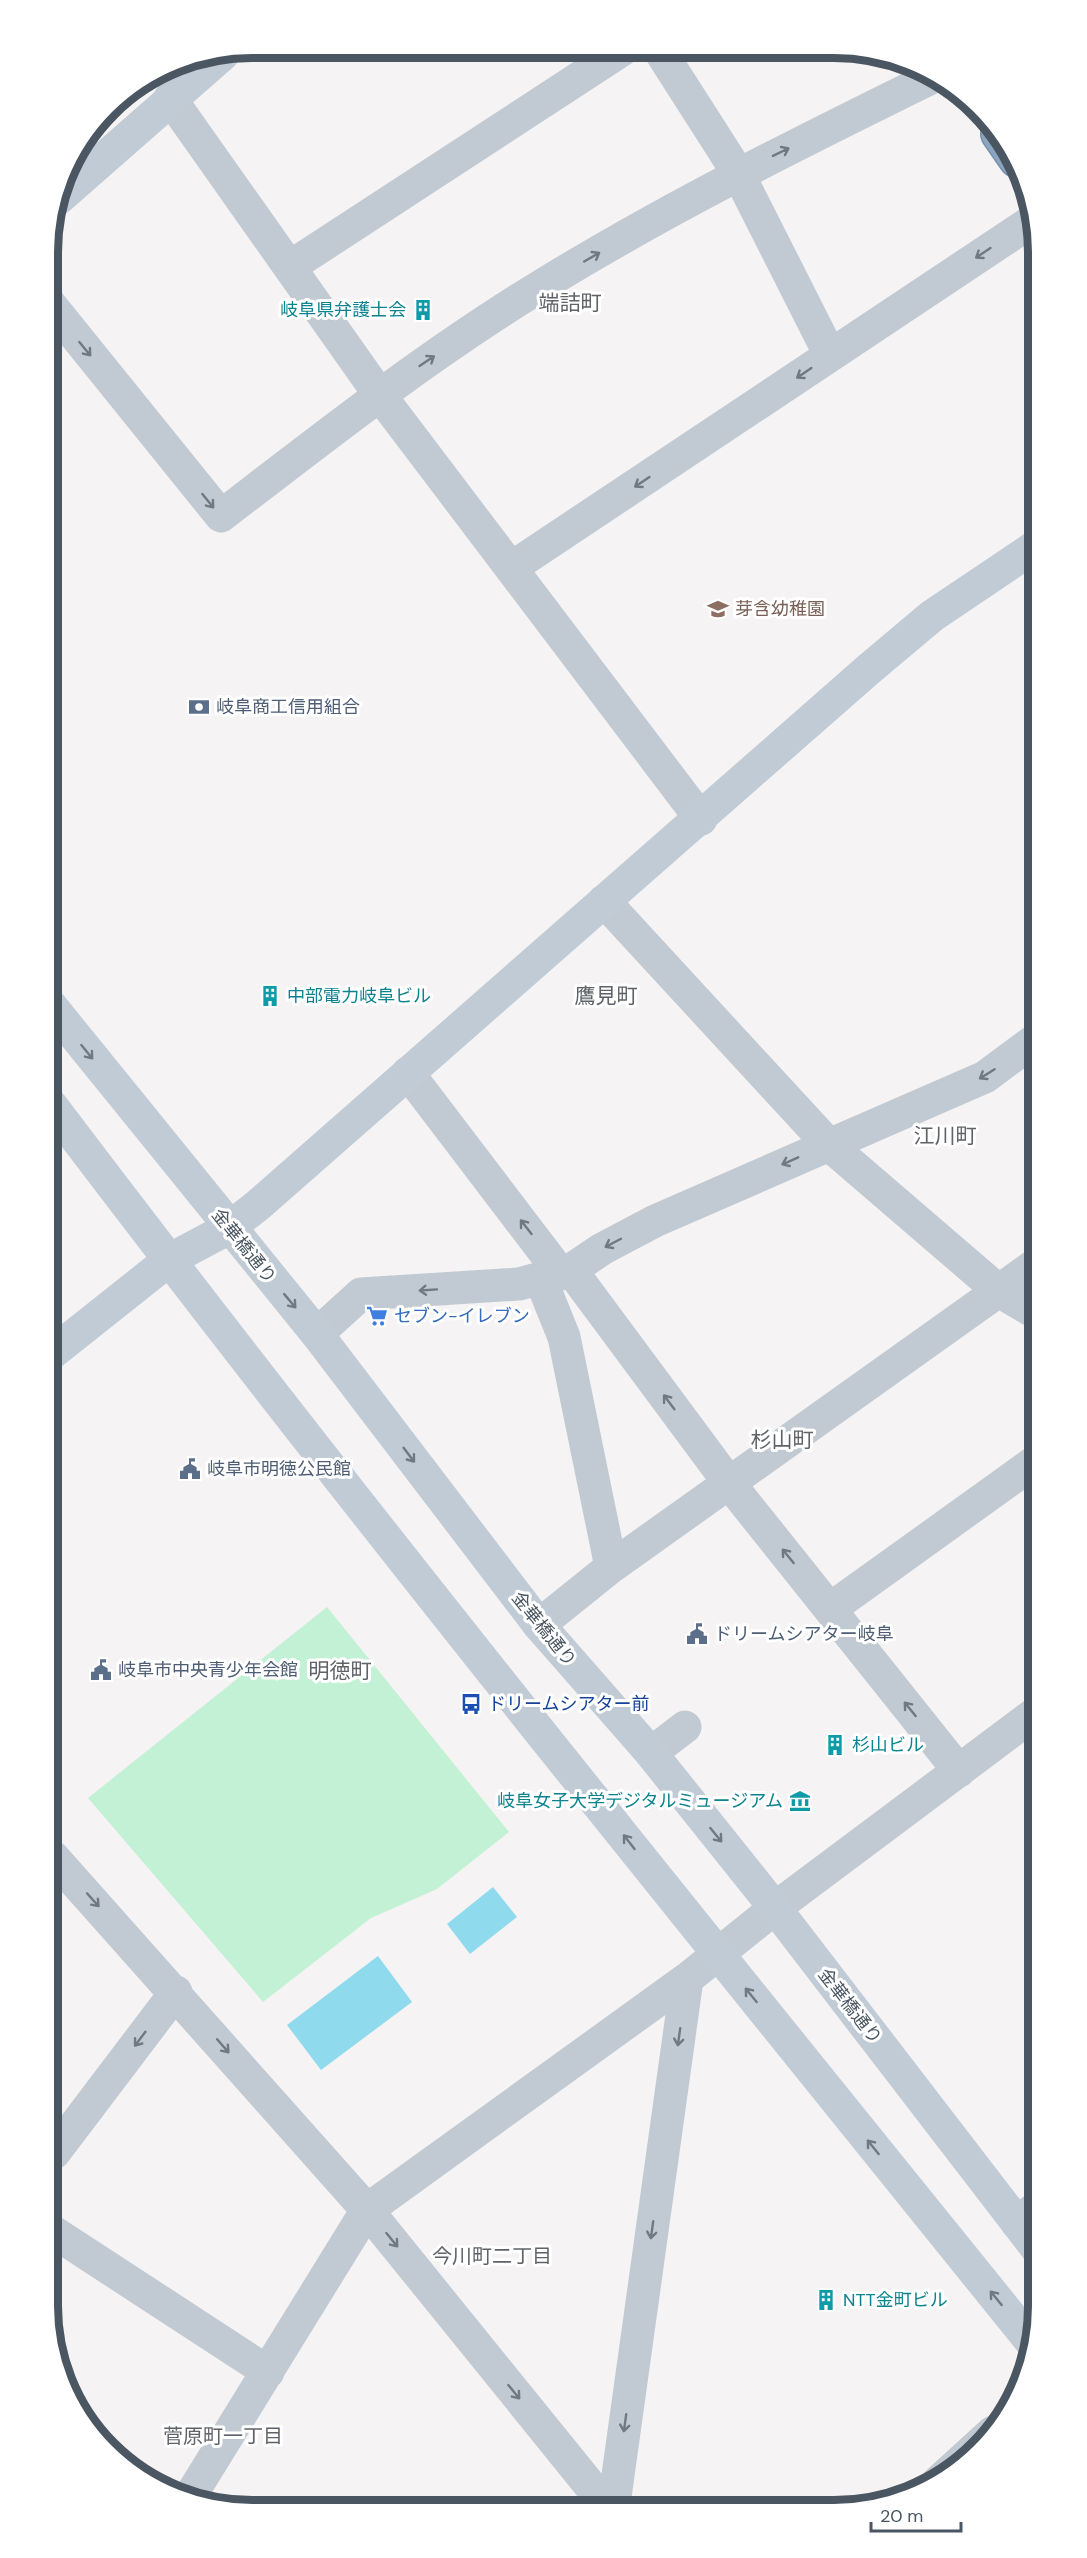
<svg xmlns="http://www.w3.org/2000/svg" width="1087" height="2558" viewBox="0 0 1087 2558" font-family="'DM Sans','Noto Sans JP',sans-serif">
<style>
.green{fill:#c3f1d5}
.water{fill:#90daee}
.lines{fill:none;stroke-linecap:round;stroke-linejoin:round}
.highway-casing{stroke:#7690ad;stroke-width:36}
.street{stroke:#c1cad2;stroke-width:33}
.secondary{stroke:#c1cbd6;stroke-width:33}
.highway{stroke:#8ba5c1;stroke-width:33}
.oneway{stroke:#6e7983}
.oneway2{stroke:#6e7984}
.labels{text-anchor:middle;stroke-width:6;stroke-linejoin:round;paint-order:stroke}
.culture-label{font-size:18px;fill:#0d838f;stroke:#fff;text-anchor:start}
.education-label{font-size:18px;fill:#785e54;stroke:#fff;text-anchor:start}
.service-label{font-size:18px;fill:#4e5e75;stroke:#fff;text-anchor:start}
.street-label{font-size:18px;fill:#4a5661;stroke:#fff}
.shop-label{font-size:18px;fill:#366cbe;stroke:#fff;text-anchor:start}
.transit-label{font-size:18px;fill:#164399;stroke:#fff;text-anchor:start}
.neighbourhood-label{font-size:20px;fill:#5f6368;stroke:#fff}
.quarter-label{font-size:21px;fill:#5f6368;stroke:#fff}
.rim{fill:none;stroke:#4a5661;stroke-width:8}
</style>
<rect width="100%" height="100%" fill="#f5f3f3"/>
<path class="green" d="M327 1607 509 1832 437 1889 371 1918 263 2002 88 1798Z"/>
<path class="water" d="M493 1887 517 1917 470 1954 447 1924Z
M378 1956 412 2002 321 2070 287 2025Z"/>
<g class="lines">
<defs>
<path id="highway" d="M998 134 1016 160"/>
</defs>
<use href="#highway" class="highway-casing"/>
<path class="street" d="M660 51 738 173 830 355
M170 98 379 394 701 819
M291 266 622 50
M49 303 221 516C325 436 428 355 541 286 666 209 797 144 929 79
M511 568 1032 221
M604 901 828 1144 999 1291 1036 1313
M408 1073 561 1274
M571 1270 729 1483 959 1771
M541 1280 564 1337 611 1567
M317 1334 361 1294 519 1284 571 1270 602 1249 655 1221 985 1077 1035 1040
M830 1609 1036 1461
M539 1625 611 1567 1035 1265
M651 1753 685 1727
M53 1857 367 2210 605 2504
M54 2153 176 1992
M1017 2223 1038 2206
M55 2233 268 2372
M937 2483 993 2432
M191 2495 367 2210 687 1979 775 1908 1037 1712
M614 2504 687 1979"/>
<path class="secondary" d="M59 198 223 54
M51 1006 317 1334 539 1625 651 1753 775 1908 1038 2250
M51 1105C369 1525 702 1934 1033 2344
M52 1353 169 1260 229 1228 257 1206 869 669 932 616 1033 548"/>
<use href="#highway" class="highway"/>
</g>
<defs><path id="oneway-shaft" d="M-6 0H5M1.5-3L5.5 0L1.5 3" fill="none" stroke-width="1.6" stroke-linecap="round" stroke-linejoin="round" transform="scale(1.5)"/></defs>
<g class="oneway">
<use href="#oneway-shaft" transform="translate(781 152) rotate(-26)"/>
<use href="#oneway-shaft" transform="translate(983 253) rotate(146)"/>
<use href="#oneway-shaft" transform="translate(592 257) rotate(-30)"/>
<use href="#oneway-shaft" transform="translate(85 349) rotate(51)"/>
<use href="#oneway-shaft" transform="translate(427 361) rotate(-34)"/>
<use href="#oneway-shaft" transform="translate(804 373) rotate(146)"/>
<use href="#oneway-shaft" transform="translate(642 482) rotate(146)"/>
<use href="#oneway-shaft" transform="translate(208 501) rotate(51)"/>
<use href="#oneway-shaft" transform="translate(987 1074) rotate(148)"/>
<use href="#oneway-shaft" transform="translate(790 1161) rotate(156)"/>
<use href="#oneway-shaft" transform="translate(526 1227) rotate(-128)"/>
<use href="#oneway-shaft" transform="translate(613 1243) rotate(152)"/>
<use href="#oneway-shaft" transform="translate(428 1290) rotate(176)"/>
<use href="#oneway-shaft" transform="translate(669 1402) rotate(-127)"/>
<use href="#oneway-shaft" transform="translate(788 1556) rotate(-129)"/>
<use href="#oneway-shaft" transform="translate(910 1709) rotate(-129)"/>
<use href="#oneway-shaft" transform="translate(93 1900) rotate(48)"/>
<use href="#oneway-shaft" transform="translate(679 2037) rotate(98)"/>
<use href="#oneway-shaft" transform="translate(140 2039) rotate(127)"/>
<use href="#oneway-shaft" transform="translate(223 2046) rotate(49)"/>
<use href="#oneway-shaft" transform="translate(652 2230) rotate(98)"/>
<use href="#oneway-shaft" transform="translate(392 2240) rotate(51)"/>
<use href="#oneway-shaft" transform="translate(514 2392) rotate(51)"/>
<use href="#oneway-shaft" transform="translate(625 2423) rotate(98)"/>
</g>
<g class="oneway2">
<use href="#oneway-shaft" transform="translate(87 1052) rotate(51)"/>
<use href="#oneway-shaft" transform="translate(290 1301) rotate(50)"/>
<use href="#oneway-shaft" transform="translate(409 1455) rotate(53)"/>
<use href="#oneway-shaft" transform="translate(716 1835) rotate(51)"/>
<use href="#oneway-shaft" transform="translate(629 1842) rotate(-128)"/>
<use href="#oneway-shaft" transform="translate(751 1995) rotate(-129)"/>
<use href="#oneway-shaft" transform="translate(873 2147) rotate(-129)"/>
<use href="#oneway-shaft" transform="translate(996 2298) rotate(-129)"/>
</g>
<defs>
<symbol id="building-bare" viewBox="-9 -9 18 18"><path d="M-4-6H4V6H1V3H-1V6H-4ZM-2.5-4.3h1.7v1.8h-1.7ZM.8-4.3h1.7v1.8H.8ZM-2.5-1h1.7V.8h-1.7ZM.8-1h1.7V.8H.8Z" fill="#0f9aa8" stroke="#fff" stroke-width="2.5" paint-order="stroke"/></symbol>
<symbol id="school-bare" viewBox="-9 -9 18 18"><path d="M0-5L7-2L0 1L-7-2ZM-4 1L0 2.5L4 1V4Q0 6-4 4Z" fill="#8d6e63" stroke="#fff" stroke-width="2.5" paint-order="stroke"/></symbol>
<symbol id="bank-bare" viewBox="-9 -9 18 18"><path d="M-6-4H6V4H-6ZM0-2.3a2.3 2.3 0 1 0 0 4.6a2.3 2.3 0 1 0 0-4.6Z" fill="#5c6f8a" stroke="#fff" stroke-width="2.5" paint-order="stroke"/></symbol>
<symbol id="supermarket-bare" viewBox="-9 -9 18 18"><path d="M-6-5.5h2.5l.6 2H6L4.5 2H-2.5L-4.4-4H-6ZM-1.5 3.2a1.3 1.3 0 1 0 .1 0ZM3 3.2a1.3 1.3 0 1 0 .1 0Z" fill="#3f7fe0" stroke="#fff" stroke-width="2.5" paint-order="stroke"/></symbol>
<symbol id="civic-bare" viewBox="-9 -9 18 18"><path d="M-.6-6.5H3V-4.5H.6V-3L4-1V1h2V6H-6V1h2V-1L-.6-3ZM-1.2 2.5V6h2.4V2.5Z" fill="#5c6f8a" stroke="#fff" stroke-width="2.5" paint-order="stroke"/></symbol>
<symbol id="bus-bare" viewBox="-9 -9 18 18"><path d="M-5-6H5V4H4V6H2V4H-2V6H-4V4H-5ZM-3.5-4V0h7V-4ZM-3.5 1.2v1.5H-2V1.2ZM2 1.2v1.5H3.5V1.2Z" fill="#1a4fb4" stroke="#fff" stroke-width="2.5" paint-order="stroke"/></symbol>
<symbol id="museum-bare" viewBox="-9 -9 18 18"><path d="M0-6L6-3V-2H-6V-3ZM-5-1h2V3h-2ZM-1-1h2V3h-2ZM3-1h2V3H3ZM-6 4H6V6H-6Z" fill="#0f9aa8" stroke="#fff" stroke-width="2.5" paint-order="stroke"/></symbol>
</defs>
<g fill-rule="evenodd">
<use href="#building-bare" x="408" y="295" width="30" height="30"/>
<use href="#school-bare" x="703" y="594" width="30" height="30"/>
<use href="#bank-bare" x="184" y="692" width="30" height="30"/>
<use href="#building-bare" x="255" y="981" width="30" height="30"/>
<use href="#supermarket-bare" x="362" y="1301" width="30" height="30"/>
<use href="#civic-bare" x="175" y="1454" width="30" height="30"/>
<use href="#civic-bare" x="682" y="1619" width="30" height="30"/>
<use href="#civic-bare" x="86" y="1655" width="30" height="30"/>
<use href="#bus-bare" x="456" y="1689" width="30" height="30"/>
<use href="#building-bare" x="820" y="1730" width="30" height="30"/>
<use href="#museum-bare" x="785" y="1786" width="30" height="30"/>
<use href="#building-bare" x="811" y="2285" width="30" height="30"/>
</g>
<g class="labels">
<g class="culture-label">
<text x="406" y="316" text-anchor="end">岐阜県弁護士会</text>
<text x="287" y="1002">中部電力岐阜ビル</text>
<text x="852" y="1751">杉山ビル</text>
<text x="783" y="1807" text-anchor="end">岐阜女子大学デジタルミュージアム</text>
<text x="843" y="2306">NTT金町ビル</text>
</g>
<g class="education-label">
<text x="735" y="615">芽含幼稚園</text>
</g>
<g class="service-label">
<text x="216" y="713">岐阜商工信用組合</text>
<text x="207" y="1475">岐阜市明徳公民館</text>
<text x="714" y="1640">ドリームシアター岐阜</text>
<text x="118" y="1676">岐阜市中央青少年会館</text>
</g>
<g class="street-label">
<text transform="translate(244 1246) rotate(51)" y="6">金華橋通り</text>
<text transform="translate(544 1629) rotate(51)" y="6">金華橋通り</text>
<text transform="translate(850 2006) rotate(52)" y="6">金華橋通り</text>
</g>
<g class="shop-label">
<text x="394" y="1322">セブン-イレブン</text>
</g>
<g class="transit-label">
<text x="488" y="1710">ドリームシアター前</text>
</g>
<g class="neighbourhood-label">
<text x="492" y="2263">今川町二丁目</text>
<text x="223" y="2443">菅原町一丁目</text>
</g>
<g class="quarter-label">
<text x="570" y="310">端詰町</text>
<text x="606" y="1003">鷹見町</text>
<text x="945" y="1143">江川町</text>
<text x="782" y="1447">杉山町</text>
<text x="340" y="1678">明徳町</text>
</g>
</g>
<path d="M0 0H1087V2558H0ZM252 58H834A194 194 0 0 1 1028 252V2306A194 194 0 0 1 834 2500H252A194 194 0 0 1 58 2306V252A194 194 0 0 1 252 58Z" fill="#fff" fill-rule="evenodd"/>
<path class="rim" d="M252 58H834A194 194 0 0 1 1028 252V2306A194 194 0 0 1 834 2500H252A194 194 0 0 1 58 2306V252A194 194 0 0 1 252 58Z"/>
<path d="M871 2522v9h90v-9" fill="none" stroke="#4a5661" stroke-width="3"/>
<text x="880" y="2522" font-size="18" fill="#4a5661" stroke="#ffffff" stroke-width="4.5" paint-order="stroke">20 m</text>
</svg>
